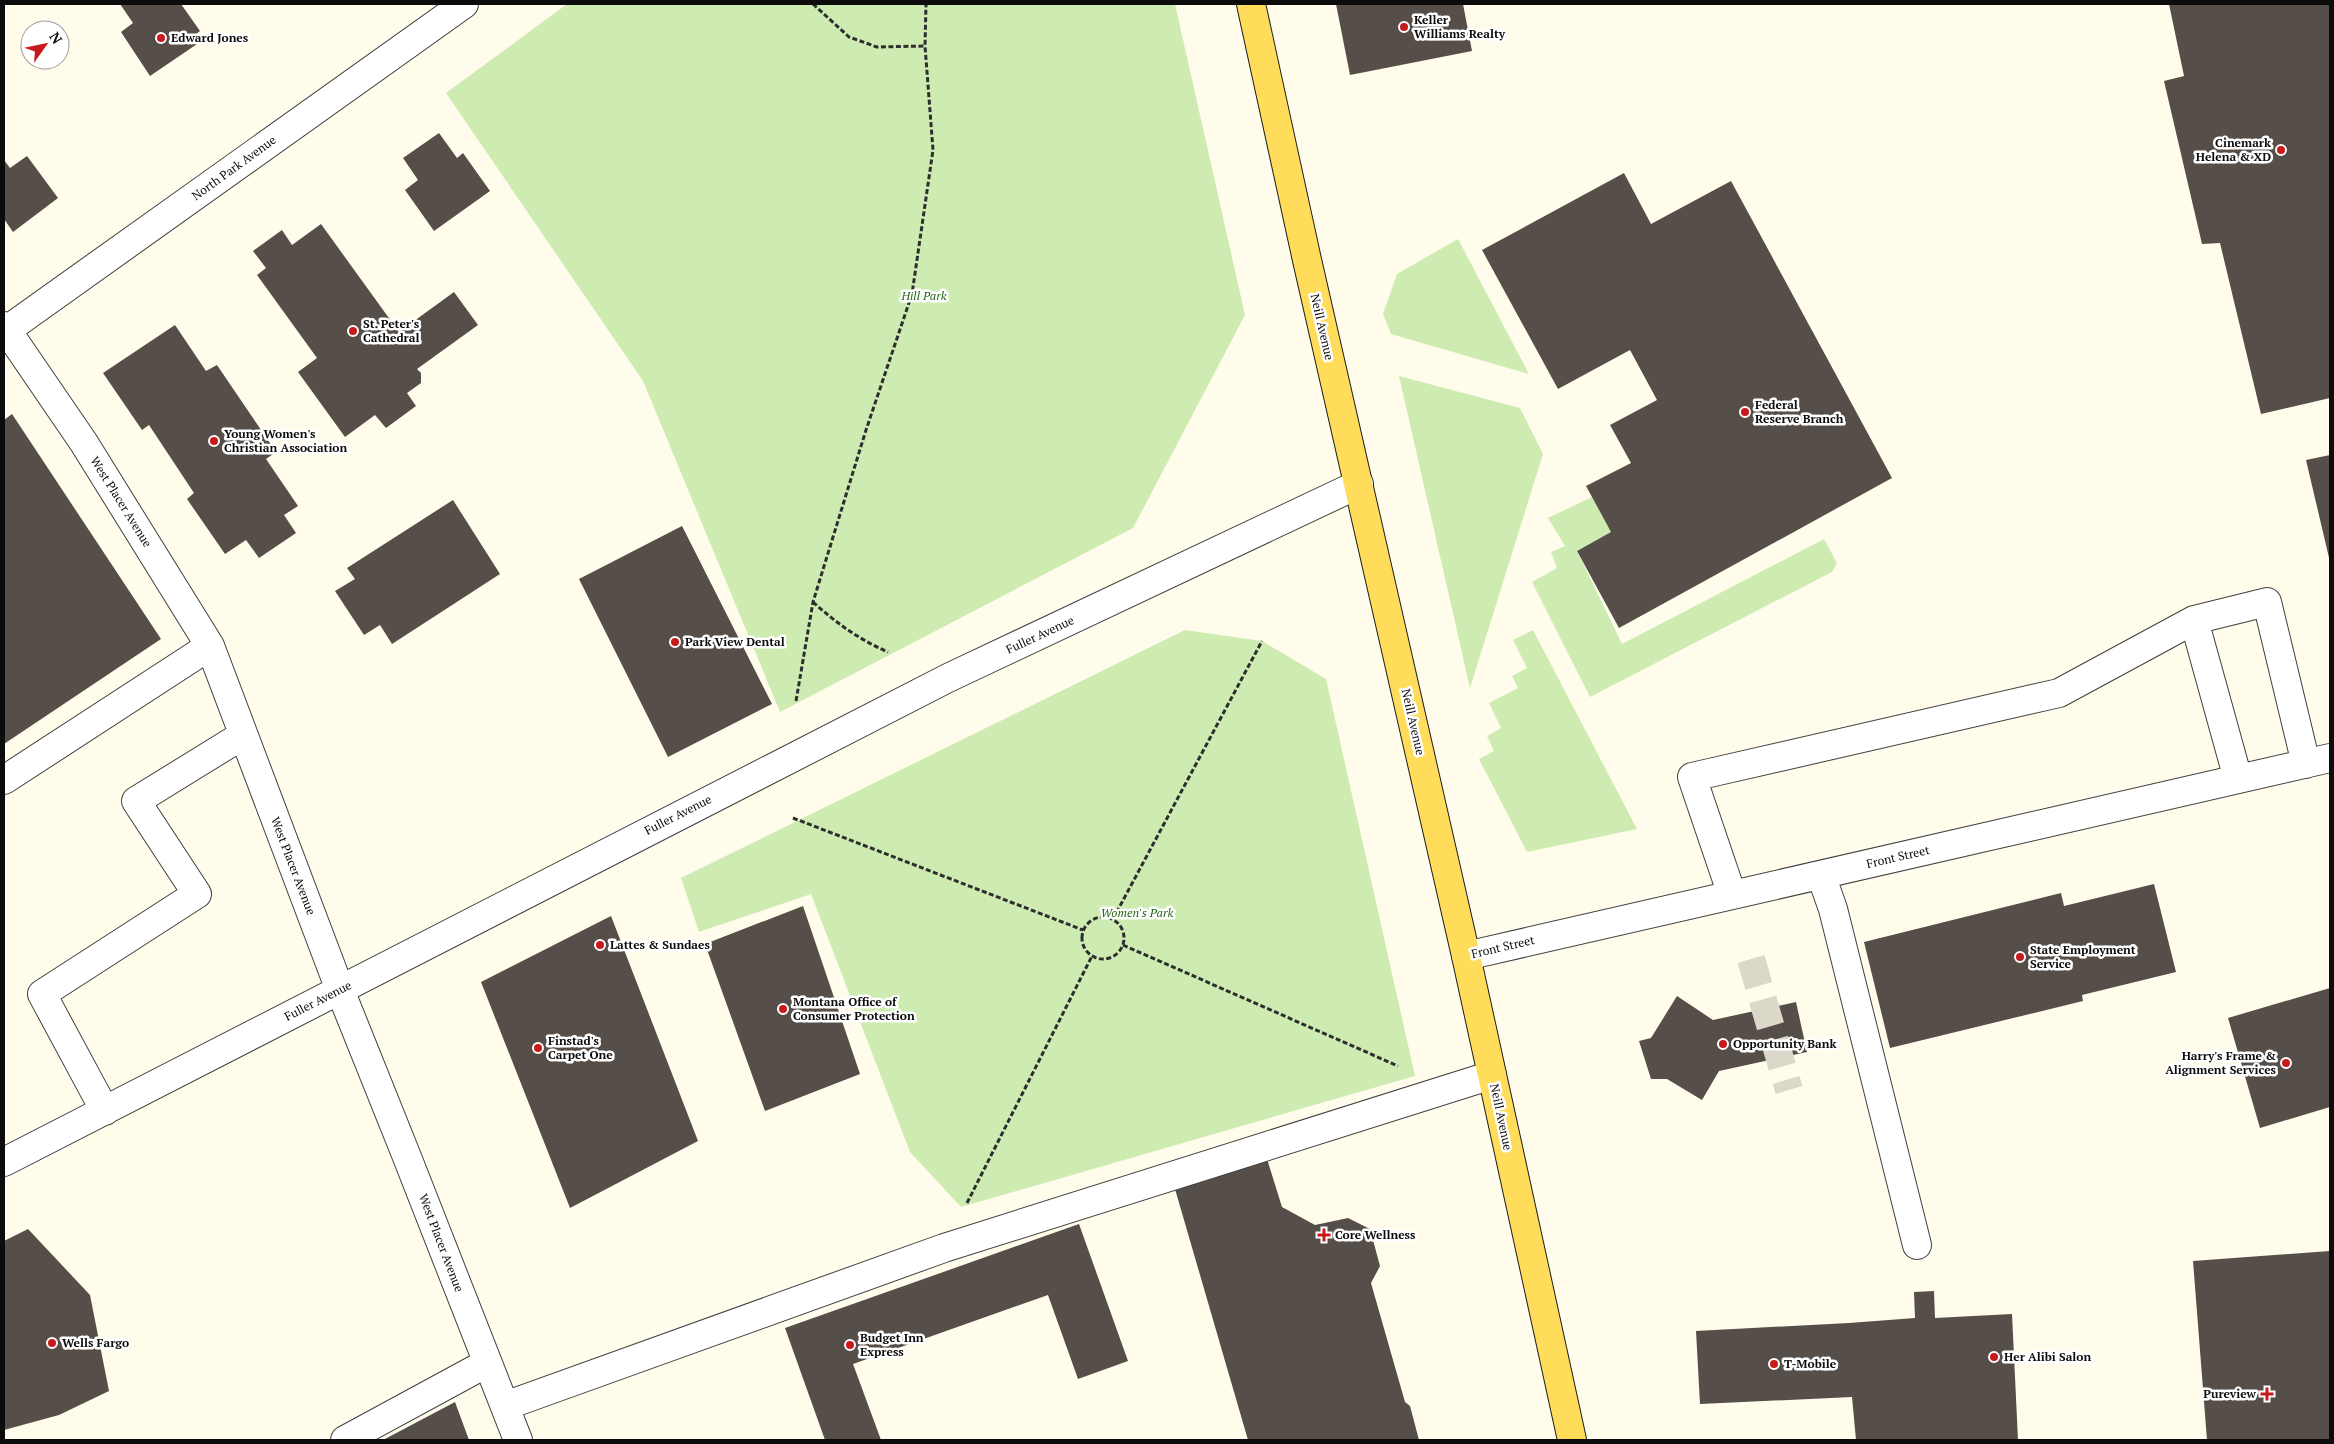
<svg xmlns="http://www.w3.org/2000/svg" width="2334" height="1444" viewBox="0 0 2334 1444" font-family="'PT Serif',serif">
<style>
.green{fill:#ceecb2}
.building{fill:#564e48}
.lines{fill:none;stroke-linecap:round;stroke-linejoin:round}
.minor-tunnel{stroke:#dbd8ca;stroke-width:28;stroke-dasharray:28 14;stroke-linecap:butt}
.minor-casing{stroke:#3f3f3f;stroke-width:30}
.major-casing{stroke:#1d1d1d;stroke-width:30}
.path{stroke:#2e2e2e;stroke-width:3;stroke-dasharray:5 2.5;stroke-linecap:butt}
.minor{stroke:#fff;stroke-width:28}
.major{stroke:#ffdd5b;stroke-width:28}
.poi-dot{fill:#c61a1c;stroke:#fff;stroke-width:2}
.labels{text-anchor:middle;stroke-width:5;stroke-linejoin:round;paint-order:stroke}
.poi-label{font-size:12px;font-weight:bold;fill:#0c0c0c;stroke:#fff;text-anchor:start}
.street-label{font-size:12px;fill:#0c0c0c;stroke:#fff}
.park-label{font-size:12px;font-style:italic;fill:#266818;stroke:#fff}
</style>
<rect width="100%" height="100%" fill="#fffceb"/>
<path class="green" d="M567 4H1175L1245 315 1133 528 780 712 643 381 446 93Z
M1458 239 1529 374 1391 334 1383 314 1397 274Z
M1399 376 1520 408 1543 454 1470 688Z
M1592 497 1611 532 1577 551 1622 644 1824 539 1837 563 1832 572 1590 697 1532 582 1557 568 1551 552 1565 546 1548 518Z
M1185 630 1262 641 1326 679 1415 1076 961 1207 910 1152 811 894 699 932 681 878Z
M1533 630 1637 829 1527 852 1479 759 1494 751 1487 736 1501 728 1489 703 1518 688 1512 676 1527 668 1513 640Z"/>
<path class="building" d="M120 4H181L200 31 195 35 200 42 150 76 121 32 133 23Z
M1336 4H1463L1472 51 1350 75Z
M2169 4H2330V398L2261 414 2220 243 2202 244 2164 81 2184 76Z
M439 133 457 158 463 153 490 191 434 231 405 190 418 180 403 158Z
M27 156 58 198 13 232 4 219V160L10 168Z
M1624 173 1651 224 1731 181 1892 478 1619 628 1577 551 1611 532 1586 486 1631 463 1610 425 1657 400 1630 350 1558 389 1482 250Z
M321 224 399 332 454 292 478 325 417 369 421 373V383L407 393 416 406 386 428 375 415 345 437 298 372 317 358 257 275 266 268 253 251 282 230 292 245Z
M175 325 206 371 217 365 276 452 266 459 298 506 284 515 296 533 259 558 246 540 225 554 187 499 194 493 149 425 142 430 103 373Z
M12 414 161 639 4 744V420Z
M2330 455V562L2306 460Z
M453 500 500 574 392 644 380 625 364 635 335 591 355 579 347 568Z
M682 526 772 704 668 757 579 579Z
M2154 884 2176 972 2082 995 2083 1001 1890 1048 1864 942 2061 893 2064 906Z
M803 906 860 1074 765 1111 705 944Z
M611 916 698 1141 570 1208 481 982Z
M2330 988V1107L2260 1128 2228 1018Z
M1677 996 1713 1020 1796 1002 1807 1052 1719 1071 1702 1100 1667 1079H1651L1639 1041 1651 1038Z
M1267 1159 1282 1207 1315 1225 1348 1218 1370 1229 1380 1266 1371 1283 1405 1402 1410 1406 1419 1440H1248L1175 1189Z
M1079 1224 1128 1361 1078 1379 1048 1295 853 1364 881 1440H825L785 1328Z
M28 1229 90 1295 109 1391 59 1415 4 1430V1241Z
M2330 1251V1440H2207L2193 1261Z
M1934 1291 1935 1318 2012 1314 2018 1440H1856L1852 1397 1700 1404 1696 1331 1849 1323 1915 1318 1914 1292Z
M455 1402 469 1440H383Z"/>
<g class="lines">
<path class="minor-tunnel" d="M1751 959 1789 1090"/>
<defs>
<path id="minor" d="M4 326 84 443 210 646 340 990 407 1157 518 1440
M4 332 464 4
M2194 620 2238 779
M4 780 210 646
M1821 875 1833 909 1917 1245
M1732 895 1692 777 2059 693 2194 620 2267 602 2306 764
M1466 956 2330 758
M105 1111 42 994 197 894 136 801 243 735
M4 1162 948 678 1359 484
M505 1406 944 1248 1492 1075
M345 1440 487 1363"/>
<path id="major" d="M1251 4 1307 260 1466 956 1572 1440"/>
</defs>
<use href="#minor" class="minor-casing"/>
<use href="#major" class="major-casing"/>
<path class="path" d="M813 4 849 37 877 47 925 46
M813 602C836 623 860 640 888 652
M796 701 813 602 866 430 912 294 933 150 925 46 926 4
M793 818 1083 930
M1082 938a21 21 0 1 1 42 0a21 21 0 1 1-42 0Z
M1113 919 1262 641
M1123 945 1398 1066
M967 1203 1092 956"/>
<use href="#minor" class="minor"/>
<use href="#major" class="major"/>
</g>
<g class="poi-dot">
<circle cx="1404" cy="27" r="5"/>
<circle cx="161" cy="38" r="5"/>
<circle cx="2281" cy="150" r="5"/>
<circle cx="353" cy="331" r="5"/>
<circle cx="1745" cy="412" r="5"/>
<circle cx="214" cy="441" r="5"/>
<circle cx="675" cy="642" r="5"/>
<circle cx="600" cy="945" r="5"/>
<circle cx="2020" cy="957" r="5"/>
<circle cx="783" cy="1009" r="5"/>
<circle cx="1723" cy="1044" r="5"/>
<circle cx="538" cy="1048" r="5"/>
<circle cx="2286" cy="1063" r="5"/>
<path d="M1321.5 1227.5h5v5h5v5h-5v5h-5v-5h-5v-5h5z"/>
<circle cx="52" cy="1343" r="5"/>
<circle cx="850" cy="1345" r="5"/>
<circle cx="1994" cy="1357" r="5"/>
<circle cx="1774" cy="1364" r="5"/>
<path d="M2264.5 1386.5h5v5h5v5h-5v5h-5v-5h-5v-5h5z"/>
</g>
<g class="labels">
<g class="poi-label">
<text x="1414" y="24">Keller<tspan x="1414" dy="14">Williams Realty</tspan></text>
<text x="171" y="42">Edward Jones</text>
<text x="2271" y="147" text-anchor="end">Cinemark<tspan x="2271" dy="14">Helena &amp; XD</tspan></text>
<text x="363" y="328">St. Peter's<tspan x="363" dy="14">Cathedral</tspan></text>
<text x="1755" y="409">Federal<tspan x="1755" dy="14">Reserve Branch</tspan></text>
<text x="224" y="438">Young Women's<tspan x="224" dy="14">Christian Association</tspan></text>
<text x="685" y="646">Park View Dental</text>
<text x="610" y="949">Lattes &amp; Sundaes</text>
<text x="2030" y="954">State Employment<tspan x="2030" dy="14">Service</tspan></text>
<text x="793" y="1006">Montana Office of<tspan x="793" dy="14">Consumer Protection</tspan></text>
<text x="548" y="1045">Finstad's<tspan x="548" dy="14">Carpet One</tspan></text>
<text x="1733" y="1048">Opportunity Bank</text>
<text x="2276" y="1060" text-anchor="end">Harry's Frame &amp;<tspan x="2276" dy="14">Alignment Services</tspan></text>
<text x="1335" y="1239">Core Wellness</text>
<text x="860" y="1342">Budget Inn<tspan x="860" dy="14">Express</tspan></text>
<text x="62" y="1347">Wells Fargo</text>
<text x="2004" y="1361">Her Alibi Salon</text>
<text x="1784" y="1368">T-Mobile</text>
<text x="2256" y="1398" text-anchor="end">Pureview</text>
</g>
<g class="street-label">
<text transform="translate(234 168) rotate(-36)" y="4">North Park Avenue</text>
<text transform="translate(1322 327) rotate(77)" y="4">Neill Avenue</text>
<text transform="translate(121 502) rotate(58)" y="4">West Placer Avenue</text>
<text transform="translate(1040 635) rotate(-25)" y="4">Fuller Avenue</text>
<text transform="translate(1413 722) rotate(77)" y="4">Neill Avenue</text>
<text transform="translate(678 815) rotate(-27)" y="4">Fuller Avenue</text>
<text transform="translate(1898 857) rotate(-13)" y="4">Front Street</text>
<text transform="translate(293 866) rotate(69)" y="4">West Placer Avenue</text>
<text transform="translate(1503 947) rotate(-13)" y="4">Front Street</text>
<text transform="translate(318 1001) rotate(-27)" y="4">Fuller Avenue</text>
<text transform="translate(1501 1117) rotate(78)" y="4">Neill Avenue</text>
<text transform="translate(441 1243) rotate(69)" y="4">West Placer Avenue</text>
</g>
<g class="park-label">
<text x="924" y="300">Hill Park</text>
<text x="1137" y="917">Women's Park</text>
</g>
</g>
<rect width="2334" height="1444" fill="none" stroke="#0c0c0c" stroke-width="10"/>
<g transform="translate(45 45) rotate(57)"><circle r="24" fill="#ffffff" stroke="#9e9e9e"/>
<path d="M0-4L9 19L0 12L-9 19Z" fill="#c61a1c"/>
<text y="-8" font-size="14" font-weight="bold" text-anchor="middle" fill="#0c0c0c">N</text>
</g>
</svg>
